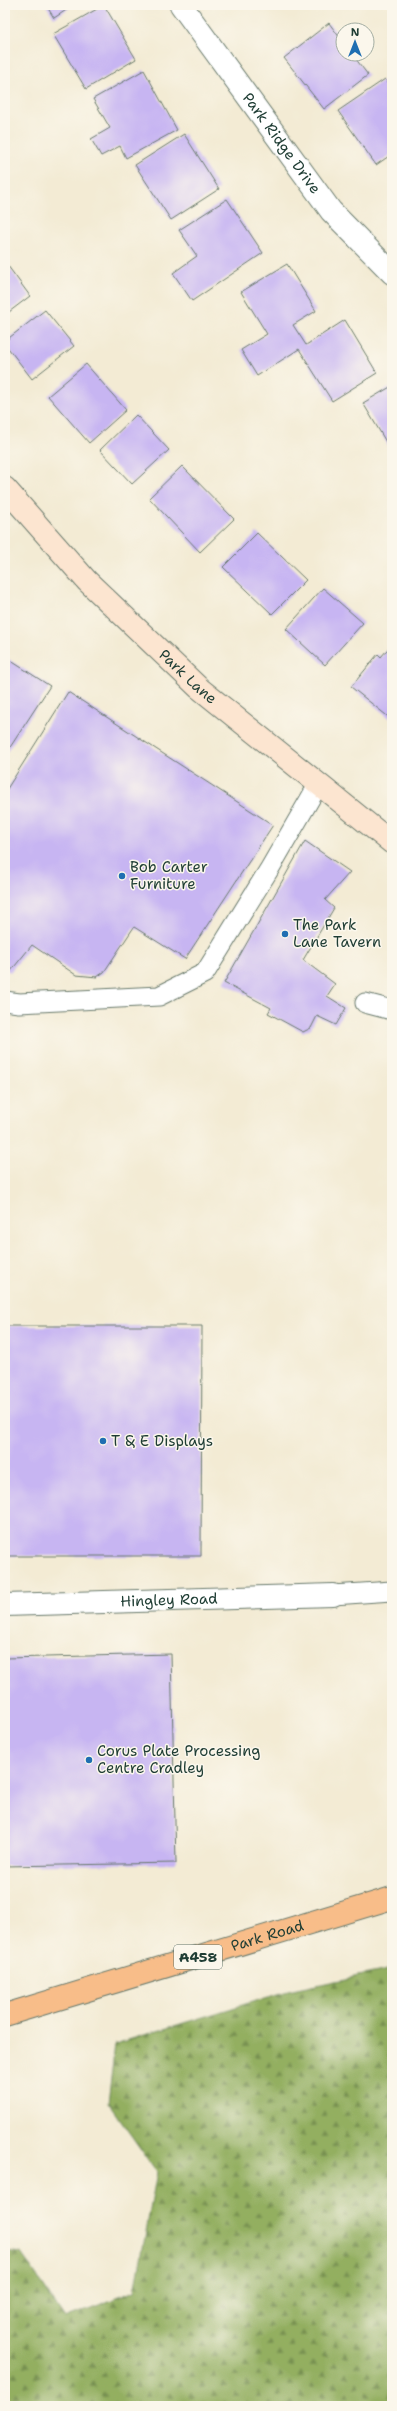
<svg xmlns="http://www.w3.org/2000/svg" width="397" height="2411" viewBox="0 0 397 2411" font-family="'Shantell Sans',sans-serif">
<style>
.forest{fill:url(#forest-firs);stroke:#59764a}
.building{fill:#c7b5f2}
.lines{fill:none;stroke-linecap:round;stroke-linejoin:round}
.service-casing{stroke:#697a6c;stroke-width:21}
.minor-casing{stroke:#697a6c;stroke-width:24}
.secondary-casing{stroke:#697a6c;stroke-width:24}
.trunk-casing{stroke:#697a6c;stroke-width:24}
.service{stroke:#fff;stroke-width:19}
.minor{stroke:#fff;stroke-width:22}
.secondary{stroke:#fce5d0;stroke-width:22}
.trunk{stroke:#f8bd89;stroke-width:22}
.poi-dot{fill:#1f6fb2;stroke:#fbf7ec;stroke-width:1.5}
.labels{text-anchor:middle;stroke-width:3;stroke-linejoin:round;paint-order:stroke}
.shield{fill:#fbf7ec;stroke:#61756b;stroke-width:1}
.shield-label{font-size:14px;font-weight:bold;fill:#1f3d34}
.street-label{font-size:15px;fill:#1f3d34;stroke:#fbf7ec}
.poi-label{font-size:15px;fill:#1f3d34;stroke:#fbf7ec;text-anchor:start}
</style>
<defs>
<pattern id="forest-firs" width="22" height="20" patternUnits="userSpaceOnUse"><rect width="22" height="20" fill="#93af61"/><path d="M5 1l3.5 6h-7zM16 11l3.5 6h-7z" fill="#779051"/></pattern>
</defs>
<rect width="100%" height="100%" fill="#fbf7ec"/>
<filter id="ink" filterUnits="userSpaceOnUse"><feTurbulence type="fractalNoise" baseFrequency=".025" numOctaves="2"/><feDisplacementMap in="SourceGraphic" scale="8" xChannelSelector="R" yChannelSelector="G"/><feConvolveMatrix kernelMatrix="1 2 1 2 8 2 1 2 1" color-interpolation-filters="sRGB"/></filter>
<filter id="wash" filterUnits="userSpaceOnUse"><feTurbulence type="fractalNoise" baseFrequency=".012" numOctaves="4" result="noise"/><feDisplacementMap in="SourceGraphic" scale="16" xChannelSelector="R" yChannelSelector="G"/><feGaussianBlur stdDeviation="0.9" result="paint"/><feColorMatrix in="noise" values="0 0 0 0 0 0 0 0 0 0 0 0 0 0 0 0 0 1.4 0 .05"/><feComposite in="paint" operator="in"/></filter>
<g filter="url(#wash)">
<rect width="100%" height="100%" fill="#f3ebd4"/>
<path class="forest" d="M392 1969V2406H5V2251L21 2253 65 2318 135 2291 157 2172 108 2103 115 2044 288 1991Z"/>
<g id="blocks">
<path class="building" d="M46 5H74L54 18Z
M104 5 136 59 86 89 53 34Z
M329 23 343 42V54H352L368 75 324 109 284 58Z
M144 70 177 130 126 158 120 146 101 156 91 139 110 128 93 99Z
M385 79 392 89V154L376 165 338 111Z
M184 134 219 189 171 220 135 165Z
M227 199 263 253 192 301 173 273 197 256 179 230Z
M5 262 30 296 5 315Z
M287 264 316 311 293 325 306 345 345 320 377 373 332 401 299 349 257 376 241 350 267 334 241 292Z
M45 310 74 346 32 379 5 344V341Z
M86 364 126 410 89 443 48 396Z
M392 386V452L363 403Z
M136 415 169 450 132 484 100 450Z
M182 466 234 519 200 552 149 498Z
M257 533 306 580 272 614 223 567Z
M323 588 363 623 325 665 286 629Z
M392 644V718L391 719 351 687 378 654 381 657Z
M5 657 50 686 5 755Z
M68 692 273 825 185 959 134 927 104 972 97 977 76 975 32 945 10 972 5 969V792Z
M305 841 350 872 325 900 334 908 303 960 335 984 327 996 346 1008 336 1025 317 1016 311 1028 303 1032 268 1013 271 1008 224 983Z
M5 1326H202L201 1556H5Z
M171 1654 176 1863 5 1866V1658Z"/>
</g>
</g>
<g filter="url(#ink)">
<use href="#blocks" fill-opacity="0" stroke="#697a6c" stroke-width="1"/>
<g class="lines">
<defs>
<path id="service" d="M5 1001 19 1003 159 996 205 973 270 868 318 785
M365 1003 392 1010
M333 1595 392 1591"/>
<g id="minor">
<path id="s1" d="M181 5 331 211 392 273"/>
<path id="s2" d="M5 1605 333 1595"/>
</g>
<g id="secondary">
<path id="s3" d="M5 488 87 581 199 688 392 843"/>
</g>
<g id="trunk">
<path id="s4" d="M5 2015 392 1898"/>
</g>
</defs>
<use href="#service" class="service-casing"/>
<use href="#minor" class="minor-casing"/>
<use href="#secondary" class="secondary-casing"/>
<use href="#trunk" class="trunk-casing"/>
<use href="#service" class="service"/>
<use href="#minor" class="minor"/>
<use href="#secondary" class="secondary"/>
<use href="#trunk" class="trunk"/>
</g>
</g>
<g class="poi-dot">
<circle cx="122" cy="876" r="4"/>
<circle cx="285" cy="934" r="4"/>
<circle cx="103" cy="1441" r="4"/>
<circle cx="89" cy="1760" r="4"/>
</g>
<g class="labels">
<rect class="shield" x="174" y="1945" width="48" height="24" rx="3"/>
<g class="shield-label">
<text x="198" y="1962">A458</text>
</g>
<g class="street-label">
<text dy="5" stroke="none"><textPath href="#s1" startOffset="171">Park Ridge Drive</textPath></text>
<text dy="5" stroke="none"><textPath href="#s3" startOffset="263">Park Lane</textPath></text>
<text dy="5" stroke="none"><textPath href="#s2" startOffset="164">Hingley Road</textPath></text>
<text dy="5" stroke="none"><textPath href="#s4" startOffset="274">Park Road</textPath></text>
</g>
<g class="poi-label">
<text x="130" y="872">Bob Carter<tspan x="130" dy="17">Furniture</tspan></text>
<text x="293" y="930">The Park<tspan x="293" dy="17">Lane Tavern</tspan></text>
<text x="111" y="1446">T &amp; E Displays</text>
<text x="97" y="1756">Corus Plate Processing<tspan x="97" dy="17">Centre Cradley</tspan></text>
</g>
</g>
<rect width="397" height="2411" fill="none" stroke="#fbf7ec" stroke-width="20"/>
<g transform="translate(355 42)"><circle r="19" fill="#fbf7ec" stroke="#a3ada2"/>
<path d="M0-3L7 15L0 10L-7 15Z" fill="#1f6fb2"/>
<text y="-6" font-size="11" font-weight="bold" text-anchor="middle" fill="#1f3d34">N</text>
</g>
</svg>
